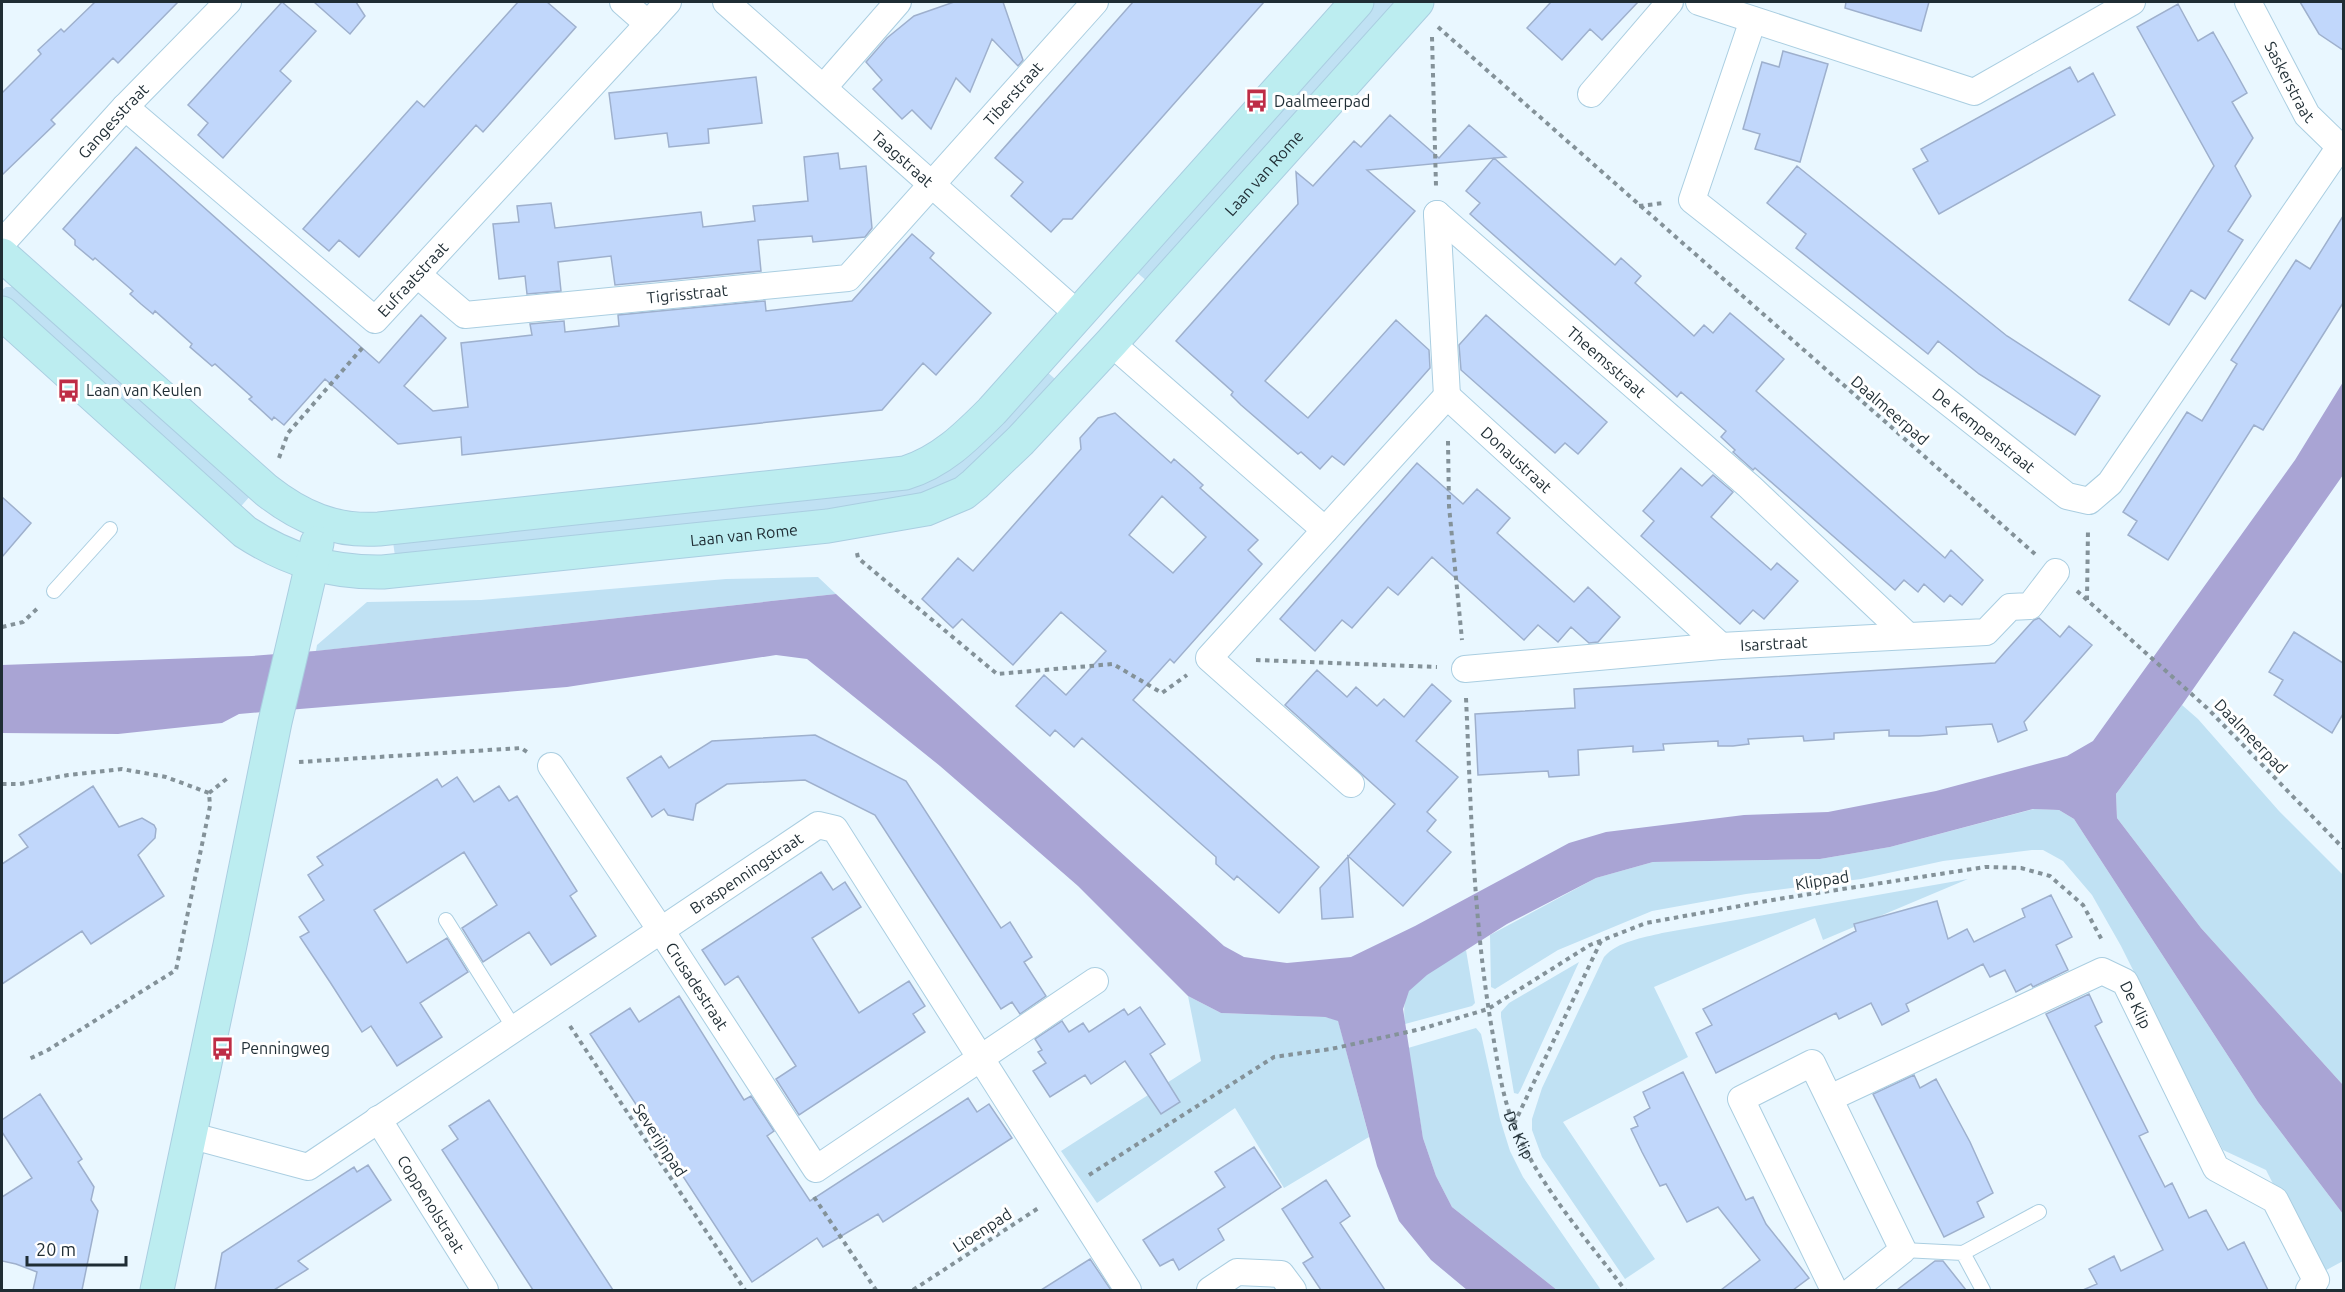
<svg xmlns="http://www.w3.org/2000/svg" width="2345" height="1292" viewBox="0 0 2345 1292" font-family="Ubuntu,sans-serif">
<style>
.green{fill:#c0e1f3}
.water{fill:#a9a4d4}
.building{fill:#c1d7fb;stroke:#9eb0cd;stroke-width:1.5;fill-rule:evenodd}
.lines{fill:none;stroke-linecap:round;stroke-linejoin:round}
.lane-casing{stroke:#aacee1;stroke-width:16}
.street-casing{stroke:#aacee1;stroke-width:28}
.secondary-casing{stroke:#aacee1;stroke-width:35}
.path{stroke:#849299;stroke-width:4;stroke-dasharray:4.5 4.5;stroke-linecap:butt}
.lane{stroke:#fff;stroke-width:14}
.street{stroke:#fff;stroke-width:26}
.secondary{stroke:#bcedf0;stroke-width:33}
.labels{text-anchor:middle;stroke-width:6;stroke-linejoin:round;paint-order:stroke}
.street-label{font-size:16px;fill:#1f2d34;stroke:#fff}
.poi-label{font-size:16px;fill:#1f2d34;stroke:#fff;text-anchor:start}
</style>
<rect width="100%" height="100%" fill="#e9f7ff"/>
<path class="green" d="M1372 2 1395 3 1148 282 1134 270Z
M6 287H12L20 293 251 495 236 512 2 305V290Z
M1046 371 1062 385 988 465 907 507 396 563 393 542 916 481Z
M818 577 836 594 316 651 317 645 367 602 481 600 726 579Z
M2182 705 2198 719 2279 811 2343 875V1085L2201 928 2117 818 2116 794Z
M2034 809 2059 810 2074 819 2258 1102 2343 1214V1261L2319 1274 2266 1170 2223 1150 2121 946 2092 895 2063 861 2043 850H2032L1943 861 1861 879 1746 894 1652 911 1558 950 1495 989 1491 987 1490 935 1596 878 1653 862 1820 859 1890 847Z
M1968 879 1823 940 1815 918 1654 987 1688 1057 1563 1122 1655 1259 1625 1279 1542 1157 1532 1130V1119L1542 1088 1604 957C1618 941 1643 938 1662 933Z
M1466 950 1475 1003 1472 1006 1405 1024C1404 1014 1403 1002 1408 992 1416 978 1452 959 1466 950Z
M1579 962 1520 1091 1518 1094 1514 1093 1501 1017V1012L1509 1003Z
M1188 996 1221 1013 1325 1017 1338 1020 1369 1137 1284 1188 1235 1108 1097 1203 1061 1151 1201 1061Z
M1476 1028 1481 1034 1500 1119 1510 1151 1523 1177 1601 1290H1557L1452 1207 1436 1176 1423 1138 1408 1048Z"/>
<path class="water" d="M2343 382V475L2182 705 2116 794 2117 818 2201 928 2343 1085V1214L2258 1102 2074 819 2059 810 2033 809 1890 847 1820 859 1653 862 1596 878 1507 924 1427 975 1409 991 1403 1009 1423 1138 1436 1176 1452 1207 1557 1290H1467L1431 1260 1399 1221 1377 1166 1338 1021 1325 1017 1221 1013 1188 996 1078 886 940 766 807 659 776 655 567 687 239 714 222 723 118 734 2 733V665L252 656 315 651 836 594 1224 946 1244 957 1287 963 1351 957 1415 926 1569 843 1606 832 1744 815 1828 812 1936 791 2067 756 2093 741 2295 460Z"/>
<path class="building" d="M95 2H178L118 63 113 58 51 120 55 124 2 175V93L41 54 38 50 61 29 64 32Z
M282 2 316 31 280 71 291 81 223 158 198 135 208 123 188 105Z
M314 2H356L365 16 350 34Z
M518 2H547L576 27 483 132 476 125 359 257 339 240 329 251 303 229 417 101 424 107Z
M954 2H1003L1023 60 1018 66 992 39 970 92 956 78 931 129 912 110 902 119 873 89 882 80 866 62 887 38 914 16Z
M1133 2H1264L1072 219H1063L1051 232 1011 196 1023 182 995 158Z
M1551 2H1638L1602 40 1590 29 1562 60 1527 28Z
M1846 2H1929L1921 31 1845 8Z
M2300 2H2343V50L2319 34Z
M2178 4 2198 41 2213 32 2230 62 2247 93 2232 102 2253 138 2235 166 2251 196 2228 231 2243 240 2205 299 2191 290 2169 325 2129 300 2214 166 2137 27Z
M1783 51 1828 64 1800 162 1755 149 1760 134 1743 129 1762 62 1779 67Z
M2070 67 2078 82 2093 73 2115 115 1939 214 1913 169 1928 161 1921 149Z
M756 77 762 123 708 129 709 143 669 147 667 133 615 139 609 93Z
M1390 115 1439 158 1469 125 1506 157 1367 170 1415 211 1265 381 1308 418 1396 320 1429 350 1430 368 1344 465 1332 456 1320 469 1301 452 1298 454 1241 405 1231 395 1233 392 1176 341 1298 204 1296 172 1313 186 1354 141 1361 147Z
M136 147 379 363 421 315 446 338 404 386 433 411 468 407 461 343 532 335 530 324 564 321 565 332 619 326 618 315 765 301 766 311 852 301 912 234 934 253 930 258 991 313 936 375 923 363 882 410 462 455 461 437 398 444 325 379 284 425 274 417 272 420 249 399 252 397 215 364 212 366 190 347 192 344 155 311 153 314 141 304 130 294 133 291 95 258 93 260 75 245V240L63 229Z
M838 153 840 169 866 166 872 228 865 237 813 242 812 236 758 240 761 271 615 285 611 256 558 262 561 291 527 294 525 276 499 279 493 224 519 222 517 206 551 203 555 228 701 212 703 227 755 221 753 206 808 201 804 157Z
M1494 158 1615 265 1621 258 1641 276 1635 283 1694 336 1704 325 1713 333 1730 313 1784 359 1756 391 1945 558 1951 550 1983 580 1962 605 1950 595 1944 602 1924 584 1918 592 1904 580 1895 590 1755 468 1753 470 1733 452 1735 450 1721 437 1726 431 1681 392 1677 397 1470 214 1480 203 1466 191Z
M1797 166 2007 336 2100 396 2075 435 1979 374 1938 341 1928 354 1796 248 1806 234 1767 203Z
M2343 216V303L2263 430 2254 425 2168 560 2128 535 2137 521 2123 512 2187 412 2202 421 2237 364 2231 360 2296 260 2310 269Z
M1486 315 1607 422 1578 454 1565 443 1555 453 1461 370 1459 345Z
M1115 413 1171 463 1174 459 1191 474 1203 485 1200 488 1258 540 1248 550 1262 564 1174 663 1170 659 1133 700 1319 867 1279 913 1237 876 1234 880 1216 864V857L1082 738 1074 747 1055 730 1050 736 1016 706 1044 675 1066 695 1106 651 1061 612 1013 665 962 619 953 628 922 599 958 558 973 571 1081 449 1080 438 1098 418ZM1162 496 1206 537 1173 573 1129 535Z
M1417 463 1463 504 1477 489 1510 518 1497 533 1574 602 1588 587 1620 617 1598 642 1589 643 1571 627 1558 642 1538 625 1524 640 1432 557 1398 595 1388 587 1352 628 1342 620 1315 651 1280 619Z
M1681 468 1702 486 1713 475 1733 492 1711 517 1771 570 1777 563 1798 581 1764 619 1753 610 1740 624 1641 536 1654 521 1643 511Z
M2 497 31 523 2 557Z
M2039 618 2060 637 2069 626 2092 645 2024 722 2027 730 1998 742 1992 724 1946 727 1947 734 1919 736H1889V730L1834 733V739L1804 741 1803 736 1748 739 1749 744 1733 746H1718V741L1663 744 1664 750 1633 752V746L1605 748 1578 750 1579 775 1549 777 1548 771 1478 775 1475 714 1575 708 1574 689 1995 663 2034 620Z
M2294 632 2343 663V714L2332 733 2274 695 2283 680 2269 672Z
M1317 670 1347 697 1356 687 1377 706 1384 699 1404 717 1432 684 1451 701 1416 741 1458 777 1427 812 1436 820 1427 831 1451 852 1403 906 1348 856 1353 917 1322 919 1320 888 1395 804 1285 705Z
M815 735 906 781 1001 928 1010 922 1032 957 1024 962 1046 996 1020 1014 1012 1002 1001 1009 875 815 805 780 727 784 696 804 693 820 668 815 664 809 652 817 627 778 661 756 669 768 712 741Z
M457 777 474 802 499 786 509 801 517 796 577 891 570 896 596 936 551 965 529 932 483 962 462 928 497 905 464 852 399 894 374 910 407 963 447 938 468 972 420 1003 442 1037 397 1066 371 1026 362 1032 330 982 300 937 309 932 299 917 324 900 308 875 323 865 317 857 437 779 442 787Z
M93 786 119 827 142 818 154 825 156 829 155 838 138 855 164 896 91 944 82 931 2 984V864L28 847 19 835Z
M821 872 833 890 845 882 861 907 812 938 859 1013 909 981 925 1006 913 1014 925 1032 799 1115 776 1079 796 1066 738 976 725 985 702 950Z
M2051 895 2072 937 2056 945 2068 970 2033 987 2031 984 2016 992 2005 970 1990 977 1983 964 1906 1004 1909 1011 1882 1025 1871 1003 1839 1019 1836 1013 1716 1073 1696 1033 1712 1025 1703 1009 1856 931 1854 924 1937 901 1948 939 1967 929 1974 942 2025 917 2022 909Z
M2089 994 2102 1022 2095 1026 2148 1132 2139 1136 2165 1187 2172 1183 2189 1218 2206 1210 2228 1250 2244 1242 2268 1290H2083L2097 1284 2089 1269 2114 1256 2121 1271 2163 1250 2046 1014Z
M679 996 744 1100 751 1096 774 1131 767 1136 810 1201 968 1098 977 1112 989 1104 1012 1138 883 1222 878 1214 823 1247 817 1238 752 1282 590 1034 630 1008 639 1022Z
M1140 1007 1165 1044 1150 1054 1180 1102 1161 1114 1125 1061 1091 1084 1085 1075 1050 1097 1033 1071 1046 1063 1038 1052 1042 1050 1035 1039 1062 1021 1069 1032 1083 1023 1089 1032 1124 1009 1128 1015Z
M1683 1072 1746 1200 1753 1197 1766 1224 1809 1278 1793 1290H1721L1760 1260 1718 1207 1687 1222 1666 1184 1660 1186 1642 1152 1631 1129 1638 1126 1634 1117 1650 1108 1643 1092Z
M1914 1075 1920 1088 1936 1079 1970 1142 1993 1193 1977 1202 1984 1217 1944 1237 1873 1094Z
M40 1094 82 1159 78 1162 94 1187 91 1200 98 1211 82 1290H33L37 1272 16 1264 2 1261V1197L32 1178 2 1132V1120Z
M489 1100 577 1235 613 1290H533L442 1150 458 1139 449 1126Z
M1254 1147 1281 1187 1218 1229 1224 1240 1179 1270 1173 1259 1160 1266 1143 1240 1225 1187 1215 1172Z
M368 1165 391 1200 298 1261 308 1269 274 1290H215L222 1253 354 1167 357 1172Z
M1326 1180 1350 1216 1340 1223 1385 1290H1321L1303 1263 1313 1257 1282 1209Z
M1090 1259 1111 1290H1041L1079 1266Z
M1935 1261H1943L1966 1290H1897Z"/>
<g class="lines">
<defs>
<path id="lane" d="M54 591 110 529
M446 920 514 1028
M1903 1250 1963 1253 1983 1290
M1963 1253 2039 1212"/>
<g id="street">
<path d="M623 2 648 24 668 2"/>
<path id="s2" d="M726 2 1079 315"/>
<path d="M1699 2 1974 92 2132 2"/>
<path id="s3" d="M2248 2 2307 115 2344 151"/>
<path id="s4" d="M1753 20 1692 200 2067 496 2089 501 2110 483 2339 148"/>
<path d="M824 87 898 2"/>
<path d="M1591 94 1670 2"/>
<path id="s5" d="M125 107 375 320 648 24"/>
<path id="s6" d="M1437 214 1750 487 1908 636"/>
<path d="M1437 214 1447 396"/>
<path id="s7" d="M2 243 125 107 228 2"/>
<path id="s8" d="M418 275 465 315 848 278 1095 2"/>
<path d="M1111 343 1325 530"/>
<path id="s9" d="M1465 669 1721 646 1986 632 2010 607 2030 606 2056 572"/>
<path id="s10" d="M551 766 662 932 816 1169 1095 981"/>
<path id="s11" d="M1351 784 1209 658 1447 396 1721 646"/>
<path id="s12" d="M1830 1098 2102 971 2125 982 2216 1168 2275 1200 2316 1280 2309 1290"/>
<path id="s13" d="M378 1119 485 1290"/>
<path id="s14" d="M189 1135 308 1167 818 825 835 829 1128 1290"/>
<path d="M1210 1290 1237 1272 1281 1274 1293 1290"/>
<path d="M1834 1290 1741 1099 1812 1063 1903 1250 1853 1290"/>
</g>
<g id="secondary">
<path d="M2 255 266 490C300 517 335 532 379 529L905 473C941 462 966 437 992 411L1357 2"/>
<path id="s15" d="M2 313 245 532C288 560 331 573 383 572L828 526 926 509 964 493 975 484 1020 441 1111 343 1417 2"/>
<path d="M157 1290 230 945 275 722 317 543"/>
</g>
</defs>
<use href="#lane" class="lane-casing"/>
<use href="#street" class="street-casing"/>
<use href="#secondary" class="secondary-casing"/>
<g class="path">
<path d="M1438 27 2035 554"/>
<path d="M1432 37 1436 186"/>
<path d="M1639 206 1664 203"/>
<path d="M1448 441 1449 506 1462 640"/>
<path d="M279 458 288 433 364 346"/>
<path d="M857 553 858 558 997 674 1113 664 1162 693 1187 675"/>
<path d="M2077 591 2207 708 2344 849"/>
<path d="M2087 600 2088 529"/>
<path d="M2 627 23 622 39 607"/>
<path d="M1256 660 1437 667"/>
<path id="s1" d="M1466 698C1471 807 1473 916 1491 1024 1497 1057 1501 1094 1514 1125 1539 1186 1586 1238 1625 1290"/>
<path d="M299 762 521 748 527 752"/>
<path d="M2 784H20L68 775 122 769 166 777 209 793 210 806 176 970 48 1050 29 1059"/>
<path d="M209 793 229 777"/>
<path d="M570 1026 745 1290"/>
<path d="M1514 1124 1601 941"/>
<path d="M1089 1175 1274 1057 1331 1049 1421 1029 1488 1009 1590 945 1646 923 1778 899 1985 867 2021 868 2050 876 2083 905 2103 942"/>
<path d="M814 1197 876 1290"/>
<path d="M913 1290 1040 1207"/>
</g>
<use href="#lane" class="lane"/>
<use href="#street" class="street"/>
<use href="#secondary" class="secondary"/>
</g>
<defs>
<symbol id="bus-bare" viewBox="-9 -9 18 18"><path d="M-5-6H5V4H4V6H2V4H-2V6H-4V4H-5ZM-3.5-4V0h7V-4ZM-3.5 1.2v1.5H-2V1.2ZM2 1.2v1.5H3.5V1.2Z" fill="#be2d46" stroke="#fff" stroke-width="2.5" paint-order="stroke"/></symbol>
</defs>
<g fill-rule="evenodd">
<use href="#bus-bare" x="1240" y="84" width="33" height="33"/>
<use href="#bus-bare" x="52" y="374" width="33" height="33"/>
<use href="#bus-bare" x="206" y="1032" width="33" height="33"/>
</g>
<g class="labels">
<g class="street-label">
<text dy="6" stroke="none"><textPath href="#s3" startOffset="90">Saskerstraat</textPath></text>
<text dy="6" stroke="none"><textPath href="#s8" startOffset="694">Tiberstraat</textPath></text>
<text dy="6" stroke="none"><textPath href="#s7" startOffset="165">Gangesstraat</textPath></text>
<text dy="6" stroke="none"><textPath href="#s2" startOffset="236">Taagstraat</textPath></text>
<text dy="6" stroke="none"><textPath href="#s15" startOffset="1500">Laan van Rome</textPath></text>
<text dy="6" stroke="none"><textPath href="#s5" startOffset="384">Eufraatstraat</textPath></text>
<text dy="6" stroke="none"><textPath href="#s8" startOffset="285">Tigrisstraat</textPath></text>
<text dy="6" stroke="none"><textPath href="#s6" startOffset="225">Theemsstraat</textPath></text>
<text transform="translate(1890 410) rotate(41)" y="6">Daalmeerpad</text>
<text dy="6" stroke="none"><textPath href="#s4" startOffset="562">De Kempenstraat</textPath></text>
<text dy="6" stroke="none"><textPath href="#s11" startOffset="638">Donaustraat</textPath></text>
<text dy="6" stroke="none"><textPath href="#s15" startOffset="836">Laan van Rome</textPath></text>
<text dy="6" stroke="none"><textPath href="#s9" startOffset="310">Isarstraat</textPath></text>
<text transform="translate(2251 736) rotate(46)" y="6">Daalmeerpad</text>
<text dy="6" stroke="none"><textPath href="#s14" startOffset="651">Braspenningstraat</textPath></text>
<text transform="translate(1822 880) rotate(-9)" y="6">Klippad</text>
<text dy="6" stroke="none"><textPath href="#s10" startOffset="264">Crusadestraat</textPath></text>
<text dy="6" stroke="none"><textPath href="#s12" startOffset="351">De Klip</textPath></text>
<text dy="6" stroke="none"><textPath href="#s1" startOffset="442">De Klip</textPath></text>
<text transform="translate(660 1140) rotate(57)" y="6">Severijnpad</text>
<text dy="6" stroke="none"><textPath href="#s13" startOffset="100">Coppenolstraat</textPath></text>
<text transform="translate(982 1230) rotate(-33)" y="6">Lioenpad</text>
</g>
<g class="poi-label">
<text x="1274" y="107">Daalmeerpad</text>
<text x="86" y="396">Laan van Keulen</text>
<text x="241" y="1054">Penningweg</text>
</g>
</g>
<rect width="2345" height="1292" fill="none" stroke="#1f2d34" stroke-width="6"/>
<path d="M27 1256v9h99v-9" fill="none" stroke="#1f2d34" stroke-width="3"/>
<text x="36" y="1256" font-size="18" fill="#1f2d34" stroke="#ffffff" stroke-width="4.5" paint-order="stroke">20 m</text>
</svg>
